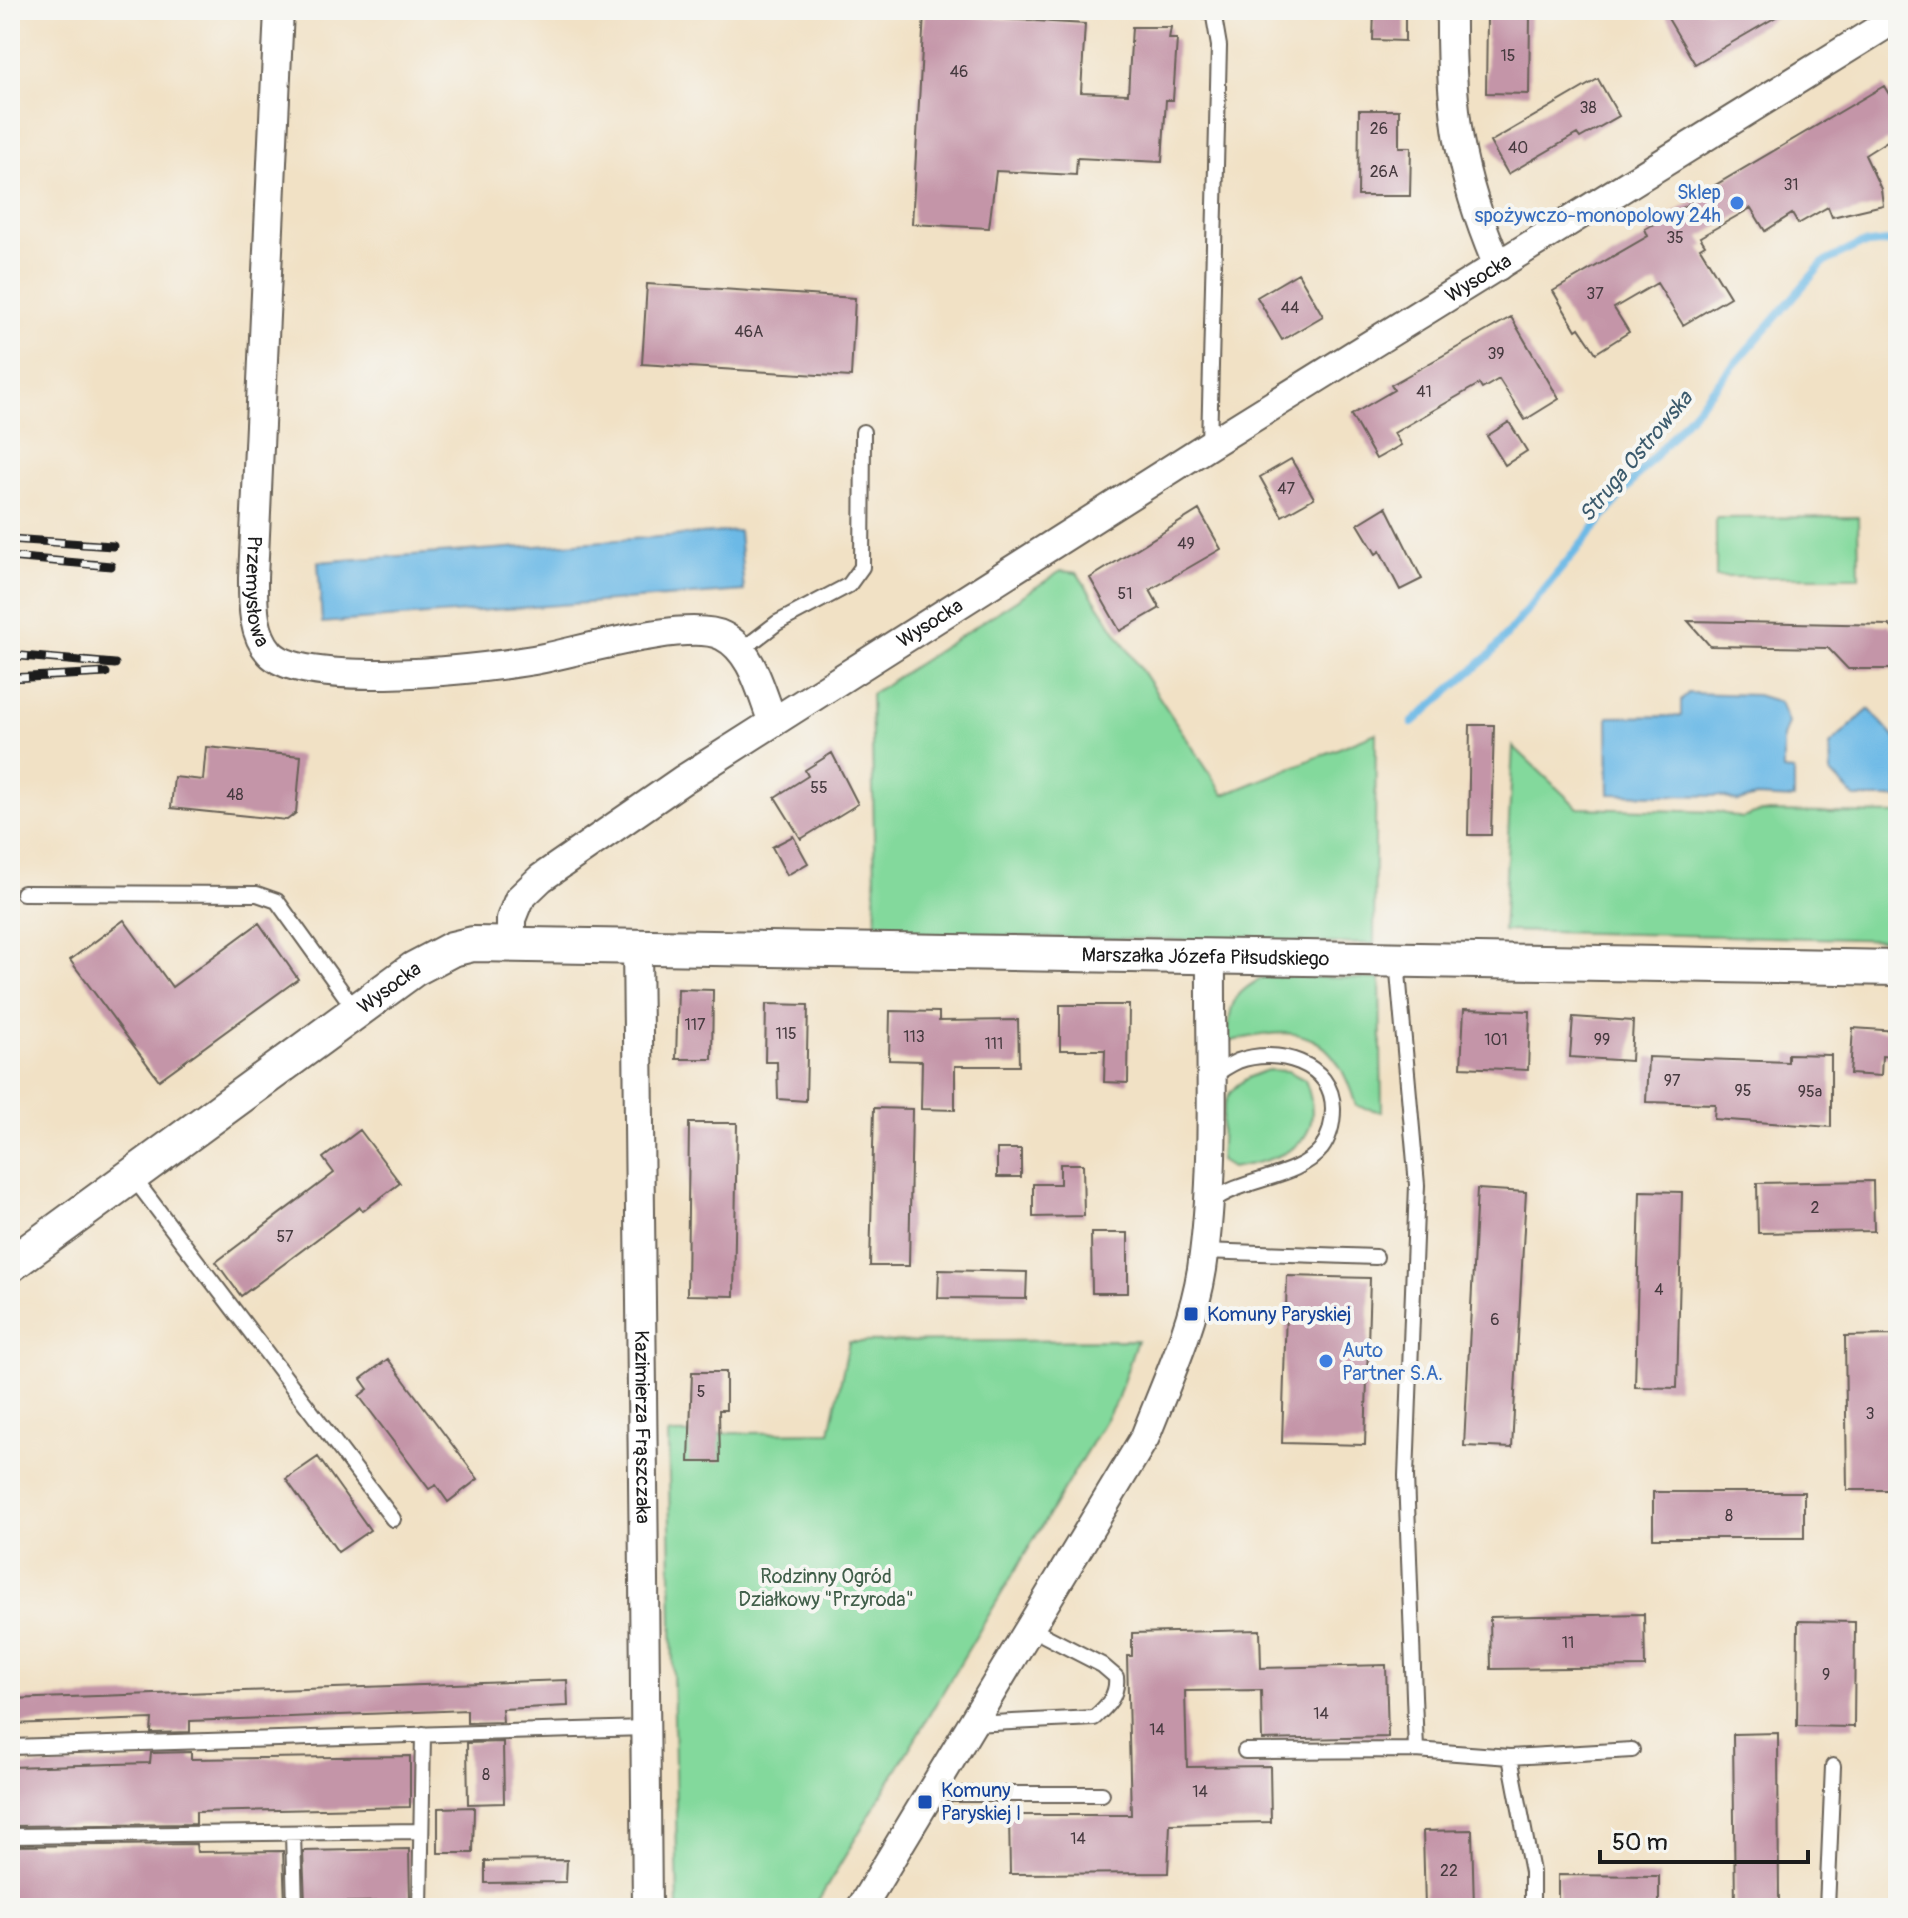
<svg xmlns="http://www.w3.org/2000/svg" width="1908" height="1918" viewBox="0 0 1908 1918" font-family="Pangolin,sans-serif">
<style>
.green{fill:#83d99c;stroke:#507a5c;stroke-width:2}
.water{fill:#6cb9e6;stroke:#446a81;stroke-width:2}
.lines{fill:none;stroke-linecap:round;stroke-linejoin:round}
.stream{stroke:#6cb9e6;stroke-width:8}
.building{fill:#c495a8}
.service-casing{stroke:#676157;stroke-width:18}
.minor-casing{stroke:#676157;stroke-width:32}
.tertiary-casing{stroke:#676157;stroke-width:38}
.service{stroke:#fff;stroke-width:14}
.minor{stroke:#fff;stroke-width:28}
.tertiary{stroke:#fff;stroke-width:34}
.rail-casing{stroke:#1c1c1c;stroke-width:9}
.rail{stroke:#f6f6f2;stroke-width:6;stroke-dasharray:18;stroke-linecap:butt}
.shop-dot{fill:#3f7fe0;stroke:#f6f6f2;stroke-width:3}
.transit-dot{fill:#1a4fb4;stroke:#f6f6f2;stroke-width:3}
.labels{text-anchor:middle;stroke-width:8;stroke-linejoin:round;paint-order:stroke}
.number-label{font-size:16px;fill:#463a3f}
.shop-label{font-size:20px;fill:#366cbe;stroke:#f6f6f2;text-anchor:end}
.street-label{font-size:20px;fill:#1c1c1c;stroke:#f6f6f2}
.transit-label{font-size:20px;fill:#164399;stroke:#f6f6f2;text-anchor:start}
.park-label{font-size:20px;fill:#405e49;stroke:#f6f6f2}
.water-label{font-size:22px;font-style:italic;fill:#3c5b6d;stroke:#f6f6f2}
</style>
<rect width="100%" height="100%" fill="#f6f6f2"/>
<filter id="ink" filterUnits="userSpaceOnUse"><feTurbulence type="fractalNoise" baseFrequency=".0125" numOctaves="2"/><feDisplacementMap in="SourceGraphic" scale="16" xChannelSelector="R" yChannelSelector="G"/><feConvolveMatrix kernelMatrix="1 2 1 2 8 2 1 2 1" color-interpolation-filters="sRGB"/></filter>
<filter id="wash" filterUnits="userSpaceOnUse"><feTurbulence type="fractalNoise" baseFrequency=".006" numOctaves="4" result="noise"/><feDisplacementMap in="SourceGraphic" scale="32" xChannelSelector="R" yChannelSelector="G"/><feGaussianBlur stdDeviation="1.8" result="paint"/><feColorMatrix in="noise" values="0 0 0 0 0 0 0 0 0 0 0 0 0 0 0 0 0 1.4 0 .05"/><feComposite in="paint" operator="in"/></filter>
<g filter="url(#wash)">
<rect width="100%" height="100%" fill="#f1e1c5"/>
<path class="green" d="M1858 517 1859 577H1716V518Z
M1061 571 1077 573 1224 795 1376 733 1374 944 876 934 871 694Z
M1513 746 1578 808 1719 812 1742 818 1761 812 1898 814V940L1503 931Z
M1266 976 1380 979 1382 1112 1356 1106C1334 1031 1300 1023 1228 1042 1230 1003 1230 995 1266 976Z
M1268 1070 1288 1071 1305 1080C1330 1144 1284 1159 1231 1168L1220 1161C1224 1112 1214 1086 1268 1070Z
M1137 1340 1117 1400 814 1908H678L668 1434 830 1432 849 1342Z"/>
<path class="water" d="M739 531 744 591 322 623 318 562Z
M1688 693 1757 695 1780 702 1788 723 1783 737V770L1794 771V799L1756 797 1738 802 1719 796 1609 794 1608 717 1681 716V701Z
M1869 709 1898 741V798H1855L1831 773 1830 745Z"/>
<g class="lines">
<path class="stream" d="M1412 723 1491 654 1638 475 1823 263 1859 245 1898 241"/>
</g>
<g id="blocks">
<path class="building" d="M1374 10H1405V41L1373 40Z
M1663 10H1788L1695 64Z
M924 14 1085 24 1081 92 1128 94 1132 27H1171L1169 39H1177L1173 100H1166L1162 162 1077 158 1076 175 996 171 989 228 912 224Z
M1487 16H1530L1529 94 1486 93Z
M1598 79 1619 116 1580 138 1577 134 1508 174 1490 142Z
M1884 86 1898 109V121L1889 127 1895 136 1865 155 1881 189 1883 205 1832 217 1828 207 1798 224 1792 214 1765 231 1751 208 1700 237 1705 245 1700 248 1730 297 1683 325 1657 283 1614 308 1629 332 1596 353 1579 328 1576 330 1553 291 1648 236 1645 229 1697 199 1695 197Z
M1359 110H1399V147H1411L1410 196H1358Z
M1298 273 1323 316 1282 340 1257 297Z
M647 284 855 298 851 377 642 364Z
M1511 317 1559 399 1525 420 1499 379 1482 389 1479 384 1394 433 1401 445 1376 459 1351 415 1394 390 1391 385Z
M1509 422 1527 451 1505 465 1487 436Z
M1291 459 1314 498 1282 516 1260 477Z
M1386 507 1422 579 1400 590 1380 551 1376 554 1358 524Z
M1199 510 1221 549 1150 590 1160 608 1120 631 1090 578Z
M1688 621 1889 625 1898 634V669H1848L1828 648 1710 646Z
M1470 725H1494L1491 835H1468Z
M206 747 301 756 296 813 287 820 171 808 174 777 203 780Z
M832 753 858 804 801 839 775 797 808 776 805 770Z
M793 836 808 863 787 875 772 847Z
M124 920 172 987 259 923 298 979 159 1080 70 960Z
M678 989 713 990 712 1059H676Z
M766 1004 808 1005 806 1101 778 1099 777 1062H765Z
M1060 1005H1129L1128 1083 1104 1082 1105 1050H1060Z
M1464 1009 1530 1011 1528 1070 1461 1067Z
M890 1011 939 1012V1021L1018 1020 1019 1066H955V1110L921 1109 922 1061 889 1060Z
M1573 1017 1633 1021 1631 1061 1570 1057Z
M1853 1028 1898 1031V1057L1882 1056 1881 1076 1850 1074Z
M1788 1054 1831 1055V1127L1714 1119 1715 1104 1646 1102 1648 1057 1788 1062Z
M874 1108 912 1109 909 1266H870Z
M689 1123H737L734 1296 687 1295Z
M360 1130 400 1183 363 1211 360 1207 241 1296 216 1262 334 1173 323 1158Z
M997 1149H1021V1177H997Z
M1060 1164H1083L1084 1216 1033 1217V1184H1060Z
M1873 1181 1874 1231 1758 1233 1757 1183Z
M1477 1189 1526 1192 1512 1448 1464 1446Z
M1640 1191 1682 1192 1677 1388 1635 1387Z
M1091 1233H1128V1293H1092Z
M939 1270 1027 1272 1026 1299 938 1298Z
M1287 1276 1370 1278 1365 1445 1282 1443Z
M1893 1335 1896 1490H1847L1845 1336Z
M388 1359 478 1479 448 1502 436 1485 429 1489 359 1396 368 1389 361 1379Z
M692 1372H726V1410H719L720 1462H689Z
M318 1457 370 1530 338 1552 286 1479Z
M1653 1492H1804V1538H1653Z
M1644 1614 1645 1667 1491 1669 1490 1617Z
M1798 1621 1855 1622 1854 1727 1797 1726Z
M1260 1630 1261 1668 1386 1665 1388 1737 1262 1740 1261 1690 1185 1691 1187 1767 1270 1766 1271 1822 1170 1824 1168 1873 1010 1874 1009 1815H1131L1127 1656H1132V1633Z
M567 1680 568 1706 502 1709 503 1722 467 1723V1710L190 1721V1732L151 1733 152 1719 10 1724V1699Z
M1778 1733 1779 1908H1735L1733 1734Z
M503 1742 504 1803 468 1804 467 1743Z
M191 1752V1759L410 1756V1807L196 1812V1824L10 1826V1767L150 1763 151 1753Z
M474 1807 473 1853H438V1808Z
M1472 1830 1474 1908H1425L1423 1831Z
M196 1844 197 1852 283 1851 285 1903 10 1906V1846Z
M409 1849 410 1901 305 1903 303 1851Z
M567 1860 566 1882 485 1883V1861Z
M1558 1875 1659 1876V1908H1558Z"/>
</g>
</g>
<g filter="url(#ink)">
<use href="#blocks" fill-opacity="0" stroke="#676157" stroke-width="2"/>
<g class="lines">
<defs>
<path id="service" d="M1196 10 1213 11 1219 46 1209 445
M743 649 777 623 849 585 862 567 863 432
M23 893 257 894 277 901 356 1011
M1397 961 1417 1185 1406 1476 1416 1750
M132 1176 393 1519
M1211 1202C1244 1177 1297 1179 1321 1149 1330 1137 1333 1124 1333 1109 1333 1062 1276 1047 1238 1061 1229 1065 1220 1071 1212 1077
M1203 1251 1376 1257
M973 1724 1094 1718C1107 1706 1118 1696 1116 1677L1102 1665 1030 1628
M10 1747 645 1728
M1245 1751 1416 1750 1510 1757 1532 1872V1908
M1510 1757 1632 1750
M931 1794H1102
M293 1833 295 1908
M10 1836 421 1831
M420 1908 423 1734
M1827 1908 1833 1766"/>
<g id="minor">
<path id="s1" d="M279 10 253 578C253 603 252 633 270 653 305 691 494 668 544 658 583 650 690 619 723 636 753 651 761 693 773 722"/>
<path d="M1451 10C1450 111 1458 172 1498 266"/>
<path id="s2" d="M511 942V919L519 899 541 878 684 779 1209 445 1898 17"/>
<path id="s3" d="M637 945C643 1266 643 1587 647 1908"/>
<path d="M861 1908 1145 1437C1166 1383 1193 1327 1202 1269 1217 1166 1210 1059 1211 955"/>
</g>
<g id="tertiary">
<path id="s4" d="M10 1265 414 969 452 949 473 944 1898 968"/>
</g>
</defs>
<use href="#service" class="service-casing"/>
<use href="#minor" class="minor-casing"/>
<use href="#tertiary" class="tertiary-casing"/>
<use href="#service" class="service"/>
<use href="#minor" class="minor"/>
<use href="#tertiary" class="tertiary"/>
<defs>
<path id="rail" d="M10 539 113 546
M10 557 111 566
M10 655 115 664
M10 678 106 673"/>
</defs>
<use href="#rail" class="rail-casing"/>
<use href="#rail" class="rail"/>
</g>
</g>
<g class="shop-dot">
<circle cx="1737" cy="203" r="8"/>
<circle cx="1326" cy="1361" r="8"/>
</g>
<g class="transit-dot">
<rect x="1183" y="1306" width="16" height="16" rx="4"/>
<rect x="917" y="1794" width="16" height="16" rx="4"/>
</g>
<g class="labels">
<g class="number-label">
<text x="1508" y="61">15</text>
<text x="959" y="77">46</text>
<text x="1588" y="113">38</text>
<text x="1379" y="134">26</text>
<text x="1518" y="153">40</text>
<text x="1384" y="177">26A</text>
<text x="1791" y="190">31</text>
<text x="1675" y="243">35</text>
<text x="1595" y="299">37</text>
<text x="1290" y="313">44</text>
<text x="749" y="337">46A</text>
<text x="1496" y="359">39</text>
<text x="1424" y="397">41</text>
<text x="1286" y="494">47</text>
<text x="1186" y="549">49</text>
<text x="1125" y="599">51</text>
<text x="819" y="793">55</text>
<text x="235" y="800">48</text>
<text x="695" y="1030">117</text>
<text x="786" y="1039">115</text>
<text x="914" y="1042">113</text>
<text x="1496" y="1045">101</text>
<text x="1602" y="1045">99</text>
<text x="994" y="1049">111</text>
<text x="1672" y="1086">97</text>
<text x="1743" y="1096">95</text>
<text x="1810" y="1097">95a</text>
<text x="1815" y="1213">2</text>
<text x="285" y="1242">57</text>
<text x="1659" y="1295">4</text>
<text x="1495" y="1325">6</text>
<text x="701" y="1397">5</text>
<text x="1870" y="1419">3</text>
<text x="1729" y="1521">8</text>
<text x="1568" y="1648">11</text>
<text x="1826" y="1680">9</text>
<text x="1321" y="1719">14</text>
<text x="1157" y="1735">14</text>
<text x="486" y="1780">8</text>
<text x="1200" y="1797">14</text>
<text x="1078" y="1844">14</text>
<text x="1449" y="1876">22</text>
</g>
<g class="shop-label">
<text x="1721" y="199">Sklep<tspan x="1721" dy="23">spożywczo-monopolowy 24h</tspan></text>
<text x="1342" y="1357" text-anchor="start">Auto<tspan x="1342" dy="23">Partner S.A.</tspan></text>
</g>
<g class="street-label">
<text dy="7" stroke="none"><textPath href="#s2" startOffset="1188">Wysocka</textPath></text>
<text dy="7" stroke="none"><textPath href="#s1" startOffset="582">Przemysłowa</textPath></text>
<text dy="7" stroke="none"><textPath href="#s2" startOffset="540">Wysocka</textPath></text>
<text dy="7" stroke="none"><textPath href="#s4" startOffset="1298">Marszałka Józefa Piłsudskiego</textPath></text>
<text dy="7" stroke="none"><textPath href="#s4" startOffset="470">Wysocka</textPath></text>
<text dy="7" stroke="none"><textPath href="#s3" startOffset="482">Kazimierza Frąszczaka</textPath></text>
</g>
<g class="transit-label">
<text x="1207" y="1321">Komuny Paryskiej</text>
<text x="941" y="1797">Komuny<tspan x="941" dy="23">Paryskiej I</tspan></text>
</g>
<g class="park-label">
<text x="826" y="1583">Rodzinny Ogród<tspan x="826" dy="23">Działkowy "Przyroda"</tspan></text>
</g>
<g class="water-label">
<text transform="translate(1635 456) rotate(-50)" y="8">Struga Ostrowska</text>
</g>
</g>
<rect width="1908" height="1918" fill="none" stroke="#f6f6f2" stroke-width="40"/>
<path d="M1600 1850v12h208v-12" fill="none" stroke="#1c1c1c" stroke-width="4"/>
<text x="1612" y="1850" font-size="24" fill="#1c1c1c" stroke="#f6f6f2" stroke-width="6" paint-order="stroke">50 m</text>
</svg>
